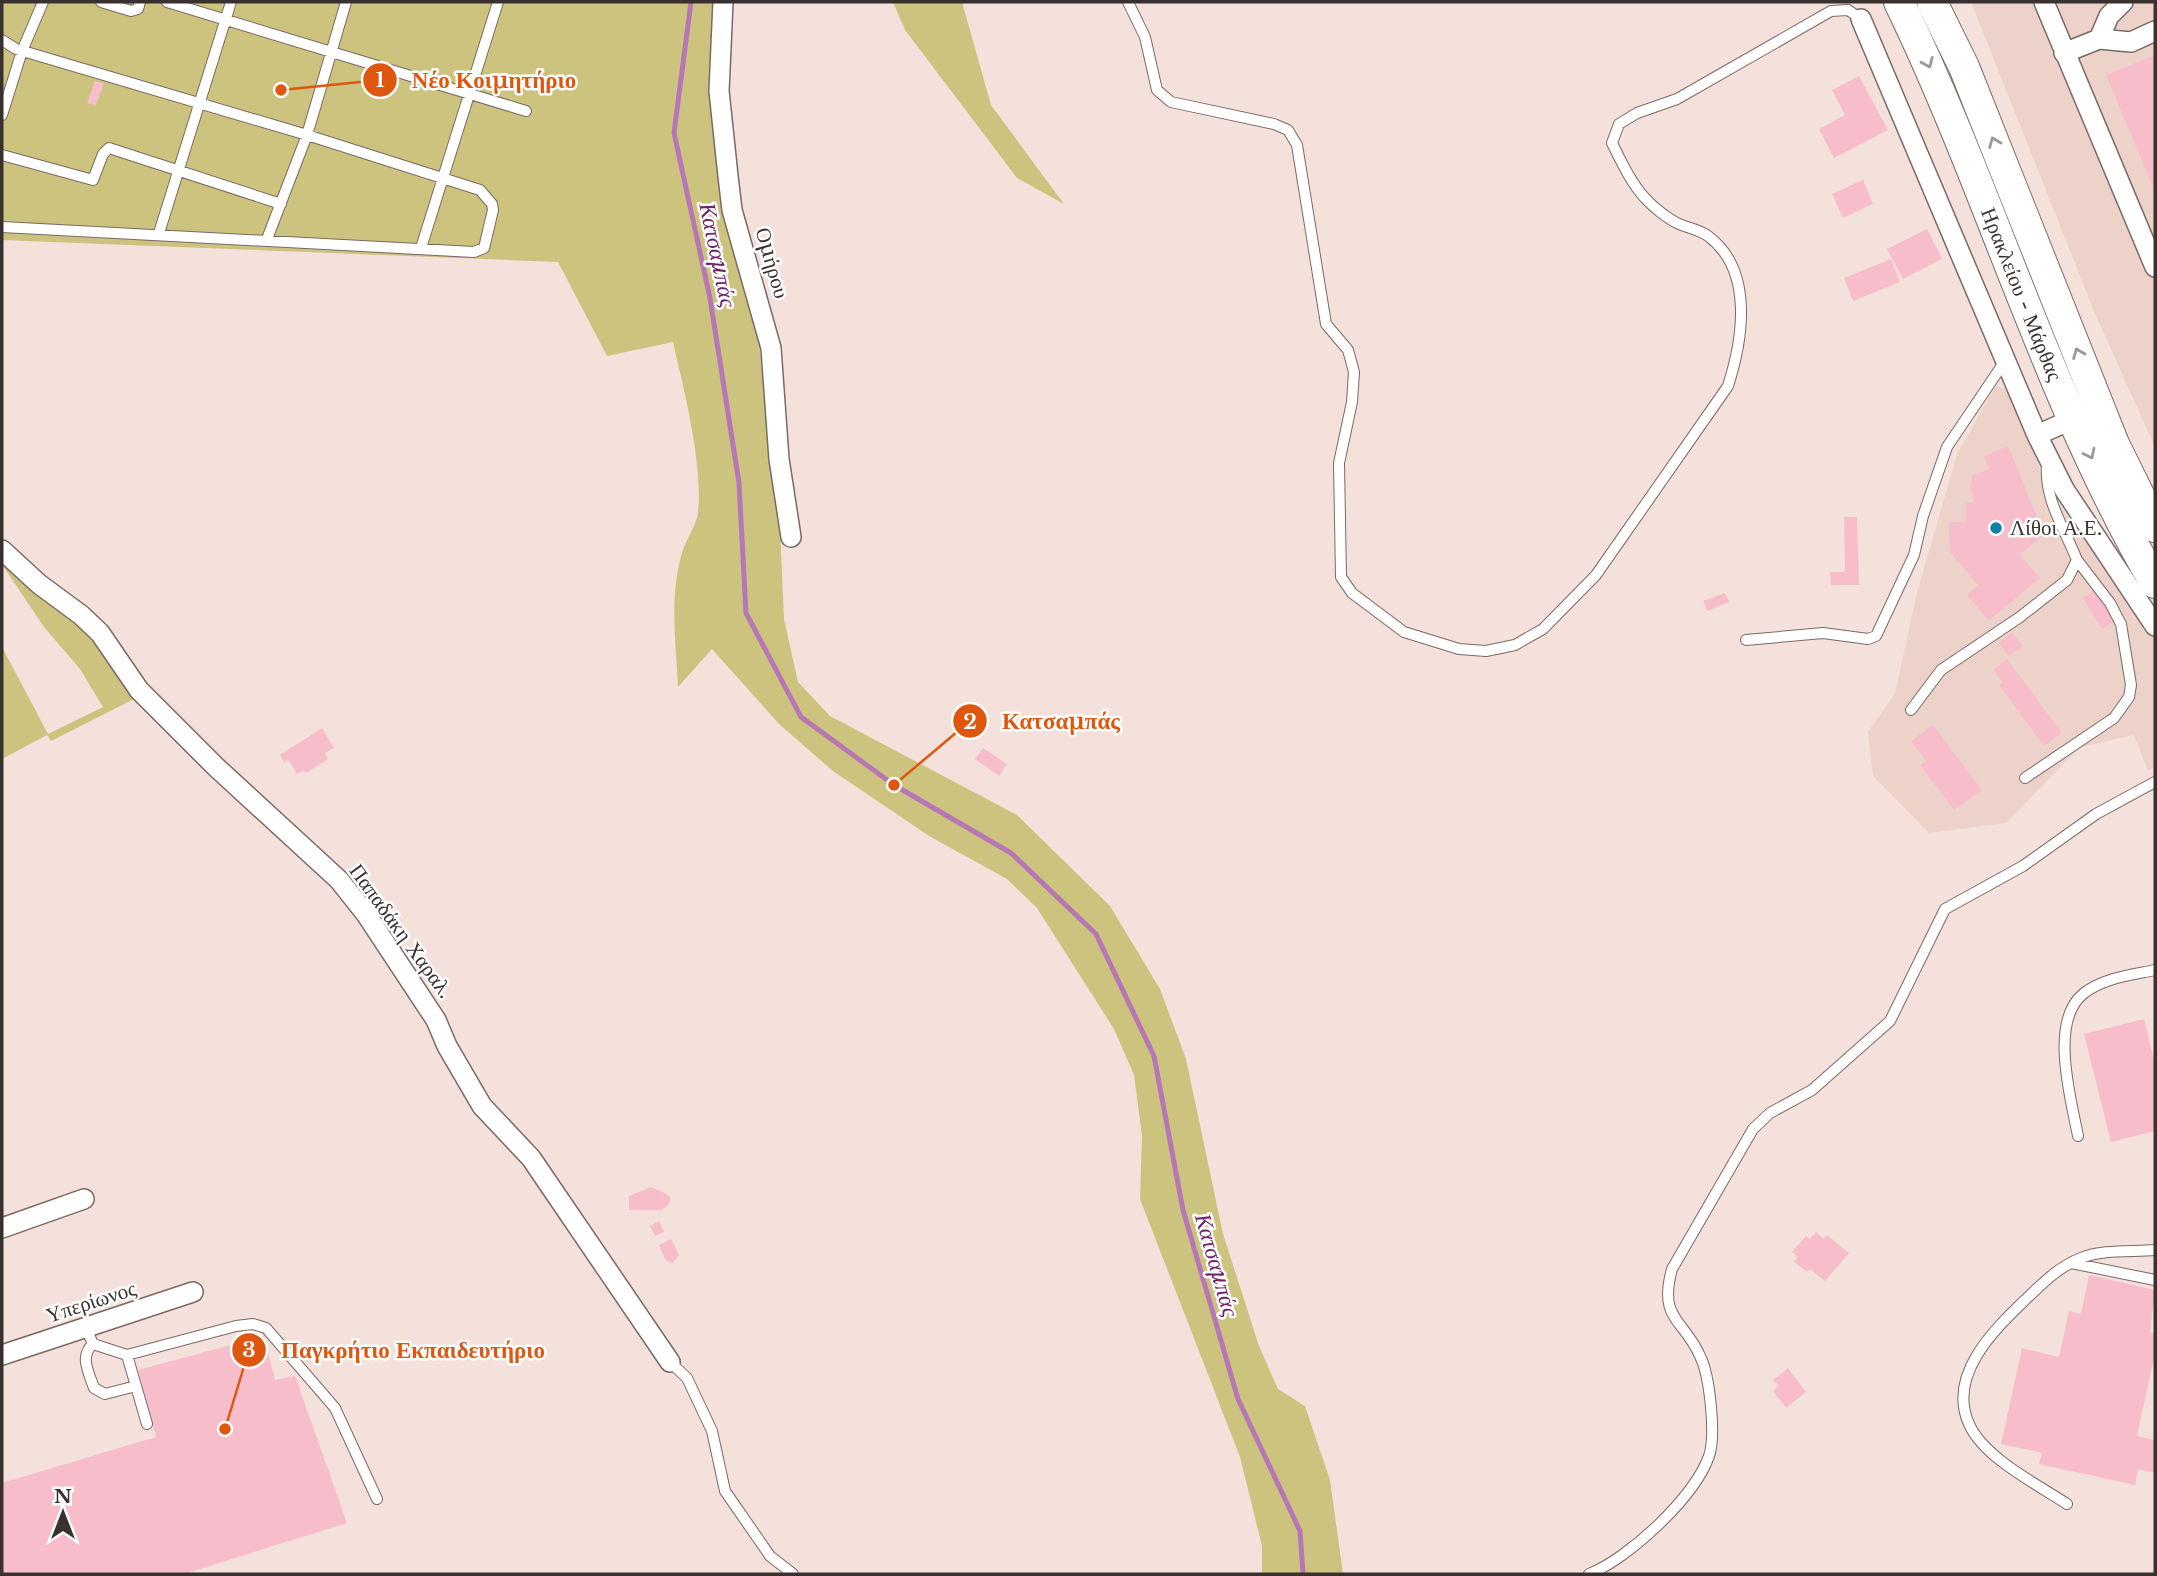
<svg xmlns="http://www.w3.org/2000/svg" width="2157" height="1576" viewBox="0 0 2157 1576" font-family="'Libre Baskerville',serif">
<style>
.built{fill:#edd2ca}
.green{fill:#ccc47e}
.lines{fill:none;stroke-linecap:round;stroke-linejoin:round}
.stream{stroke:#b976b4;stroke-width:5}
.building{fill:#f8bdcb}
.service-casing{stroke:#7b6964;stroke-width:12}
.minor-casing{stroke:#7b6964;stroke-width:22}
.primary-casing{stroke:#7b6964;stroke-width:32}
.service{stroke:#fff;stroke-width:10}
.minor{stroke:#fff;stroke-width:19}
.primary{stroke:#fff;stroke-width:30}
.oneway{stroke:#9c9897}
.poi-dot{fill:#0f81a8;stroke:#fff;stroke-width:2.5}
.labels{text-anchor:middle;stroke-width:5;stroke-linejoin:round;paint-order:stroke}
.street-label{font-size:21px;fill:#39312f;stroke:#fff}
.poi-label{font-size:21px;fill:#39312f;stroke:#fff;text-anchor:start}
.water-label{font-size:23px;font-style:italic;fill:#71216e;stroke:#fff}
.leader{fill:none;stroke:#df570e;stroke-width:2.5}
.callout-dot{fill:#df570e;stroke:#fff;stroke-width:2.5}
.mark-label{font-size:21px;text-anchor:middle;font-weight:bold;fill:#fff}
.callout-label{font-size:23px;text-anchor:middle;font-weight:bold;fill:#df570e;stroke:#fff;stroke-width:5;stroke-linejoin:round;paint-order:stroke}
</style>
<rect width="100%" height="100%" fill="#f5e1db"/>
<path class="built" d="M1971 2H2155V447L2096 316Z
M1996 385 2017 395 2045 487 2127 591 2155 635V767L2148 771 2134 735 2080 747 2006 823 1929 833 1873 776 1868 732 1895 693 1917 593 1957 454Z"/>
<path class="green" d="M2 2H717L732 239 759 343 780 527 784 619 798 682 830 716 1017 815 1110 906 1160 989 1186 1059 1223 1234 1259 1346 1278 1389 1305 1406 1330 1480 1343 1574H1262V1546L1240 1457 1140 1199 1142 1136 1134 1075 1114 1029 1037 908 1007 879 929 836 833 771 779 724 712 649 678 687C676 644 669 595 682 553 686 539 696 526 698 513 703 463 684 391 673 342L607 356 558 262 2 240Z
M893 2H962L991 105 1064 204 1017 178 905 30Z
M2 561 96 638 138 697 51 741 47 735 2 759V647L48 734 103 707 80 669 44 627 3 566Z"/>
<g class="lines">
<path class="stream" d="M691 2 674 133 710 298 739 483 746 613 801 717 894 785 1011 853 1096 934 1154 1056 1183 1210 1238 1399 1300 1531 1303 1574"/>
</g>
<path class="building" d="M2155 55V192L2106 75Z
M1859 76 1888 130 1834 158 1819 129 1845 115 1832 90Z
M95 81 104 83 96 105 87 103Z
M1863 180 1873 204 1843 218 1832 194Z
M1927 229 1942 259 1903 279 1887 249Z
M1891 259 1900 282 1853 301 1844 278Z
M2008 446 2044 534 2020 555 2040 578 1989 621 1967 595 1978 585 1950 552 1949 522H1966V503L1974 501 1970 487 1972 476 1989 469 1984 456Z
M1844 517H1857L1859 585H1831L1830 572H1845Z
M2099 589 2118 619 2102 629 2083 598Z
M1725 593 1729 602 1707 611 1703 601Z
M2012 633 2023 646 2009 656 1999 643Z
M2007 659 2062 733 2044 746 1999 685 2003 682 1993 670Z
M1933 725 1982 790 1954 810 1920 765 1926 761 1911 741Z
M322 728 334 748 325 753 328 759 306 773 304 770 297 774 288 759 284 762 280 755Z
M983 748 1007 764 999 776 975 759Z
M2144 1019 2155 1064V1131L2111 1142 2084 1034Z
M651 1187 667 1194 671 1199 667 1206 662 1210H629V1196Z
M659 1221 664 1232 655 1236 650 1226Z
M1816 1232 1824 1239 1827 1235 1849 1253 1825 1281 1810 1269 1807 1272 1794 1262 1798 1257 1792 1252 1806 1236 1810 1239Z
M671 1239 679 1255 673 1263 666 1261 659 1245Z
M2089 1275 2155 1290 2150 1332 2155 1333V1353L2137 1436 2155 1440V1473L2138 1469 2135 1485 2039 1464 2042 1453 2001 1444 2022 1348 2059 1357 2069 1311 2081 1314Z
M264 1336 275 1380 295 1376 347 1523 184 1574H2V1483L156 1437 138 1370Z
M1788 1368 1806 1392 1786 1408 1773 1391 1779 1386 1773 1380Z"/>
<g class="lines">
<defs>
<path id="service" d="M101 2 131 11 138 9 140 2
M167 2 526 111
M1128 2 1145 37 1157 90 1171 102 1274 124 1288 130 1297 145 1326 324 1348 350 1354 372 1352 402 1339 463 1341 577 1352 593 1404 632 1459 649 1486 651 1515 645 1543 629 1596 575 1728 386C1743 339 1754 270 1708 236 1700 230 1688 228 1679 224 1668 219 1653 207 1645 198 1631 183 1621 161 1612 143L1619 124 1637 113 1677 99 1831 11 1848 10 1861 19
M2 40 16 49 307 135 480 190 492 204 493 210 484 248 474 252 2 227
M2 115 22 51 43 2
M2 155 93 180 103 154 109 148 281 204
M159 233 231 2
M267 239 307 135 346 2
M421 248 498 2
M1746 640 1823 633 1868 639 1876 636 1914 555 1923 516 1947 447 2005 361
M1911 710 1941 670 2020 617 2067 580 2077 560C2064 527 2044 500 2047 463
M2025 778 2114 718 2129 697 2131 685 2121 624 2110 603 2077 560
M2078 1136C2071 1099 2049 1022 2083 994 2102 978 2131 975 2155 970
M2071 1263 2155 1280
M86 1328 93 1344 127 1355 236 1326 253 1324 266 1328 335 1408 377 1499
M93 1344C79 1356 89 1373 94 1388L105 1394 136 1386
M127 1355 147 1424
M670 1362 687 1378 712 1431 725 1491 770 1556 793 1574
M2067 1504C2037 1484 1984 1458 1969 1424 1947 1375 1994 1330 2025 1300 2042 1284 2058 1267 2081 1258 2103 1249 2131 1252 2155 1250
M1589 1574C1628 1559 1695 1497 1709 1456 1716 1436 1710 1376 1700 1356 1684 1319 1658 1320 1672 1269L1753 1129 1770 1113 1812 1090 1890 1021 1945 909 2023 866 2096 814 2155 782"/>
<path id="minor" d="M723 2 719 91 728 176 732 210 771 348 779 459 791 537
M2044 2 2155 267
M1861 19 2037 435
M2099 39 2109 16 2123 2
M2064 53 2099 39 2131 42 2155 31
M2073 419 2037 435 2064 489 2155 626
M2 550 39 584 81 615 100 633 139 690 216 767 339 880 366 914 436 1020 447 1046 482 1106 531 1158 670 1362
M2 1228 84 1199
M2 1355 193 1292"/>
<g id="primary">
<path id="s1" d="M1899 2C1991 192 2048 400 2155 583"/>
<path d="M1932 2 1964 67 2114 444 2155 527"/>
</g>
</defs>
<use href="#service" class="service-casing"/>
<use href="#minor" class="minor-casing"/>
<use href="#primary" class="primary-casing"/>
<use href="#service" class="service"/>
<use href="#minor" class="minor"/>
<use href="#primary" class="primary"/>
</g>
<defs><path id="oneway-chevron" d="M-2-3.5L2.5 0L-2 3.5" fill="none" stroke-width="1.6" stroke-linecap="round" stroke-linejoin="round" transform="scale(1.75)"/></defs>
<g class="oneway">
<use href="#oneway-chevron" transform="translate(1928 63) rotate(66)"/>
<use href="#oneway-chevron" transform="translate(1994 142) rotate(-112)"/>
<use href="#oneway-chevron" transform="translate(2078 353) rotate(-112)"/>
<use href="#oneway-chevron" transform="translate(2090 454) rotate(64)"/>
</g>
<circle class="poi-dot" cx="1996" cy="528" r="7"/>
<g class="labels">
<g class="street-label">
<text transform="translate(772 263) rotate(74)" y="7">Ομήρου</text>
<text dy="7" stroke="none"><textPath href="#s1" startOffset="317">Ηρακλείου - Μάρθας</textPath></text>
<text transform="translate(401 931) rotate(54)" y="7">Παπαδάκη Χαραλ.</text>
<text transform="translate(91 1302) rotate(-18)" y="7">Υπερίωνος</text>
</g>
<g class="poi-label">
<text x="2010" y="535">Λίθοι Α.Ε.</text>
</g>
<g class="water-label">
<text transform="translate(718 255) rotate(78)" y="8">Κατσαμπάς</text>
<text transform="translate(1217 1265) rotate(74)" y="8">Κατσαμπάς</text>
</g>
</g>
<path class="leader" d="M281 90L380 80M894 785L970 721M225 1429L249 1350"/>
<g class="callout-dot">
<circle cx="281" cy="90" r="7"/>
<circle cx="894" cy="785" r="7"/>
<circle cx="225" cy="1429" r="7"/>
<circle cx="380" cy="80" r="18"/>
<circle cx="970" cy="721" r="18"/>
<circle cx="249" cy="1350" r="18"/>
</g>
<g class="mark-label">
<text x="380" y="87">1</text>
<text x="970" y="729">2</text>
<text x="249" y="1357">3</text>
</g>
<g class="callout-label">
<text x="494" y="88">Νέο Κοιμητήριο</text>
<text x="1061" y="729">Κατσαμπάς</text>
<text x="413" y="1358">Παγκρήτιο Εκπαιδευτήριο</text>
</g>
<rect width="2157" height="1576" fill="none" stroke="#39312f" stroke-width="7"/>
<g transform="translate(63 1513)" stroke="#ffffff" stroke-width="5" paint-order="stroke">
<path d="M0-5L12 26L0 18L-12 26Z" fill="#39312f"/>
<text y="-10" font-size="19" font-weight="bold" text-anchor="middle" fill="#39312f">N</text>
</g>
</svg>
